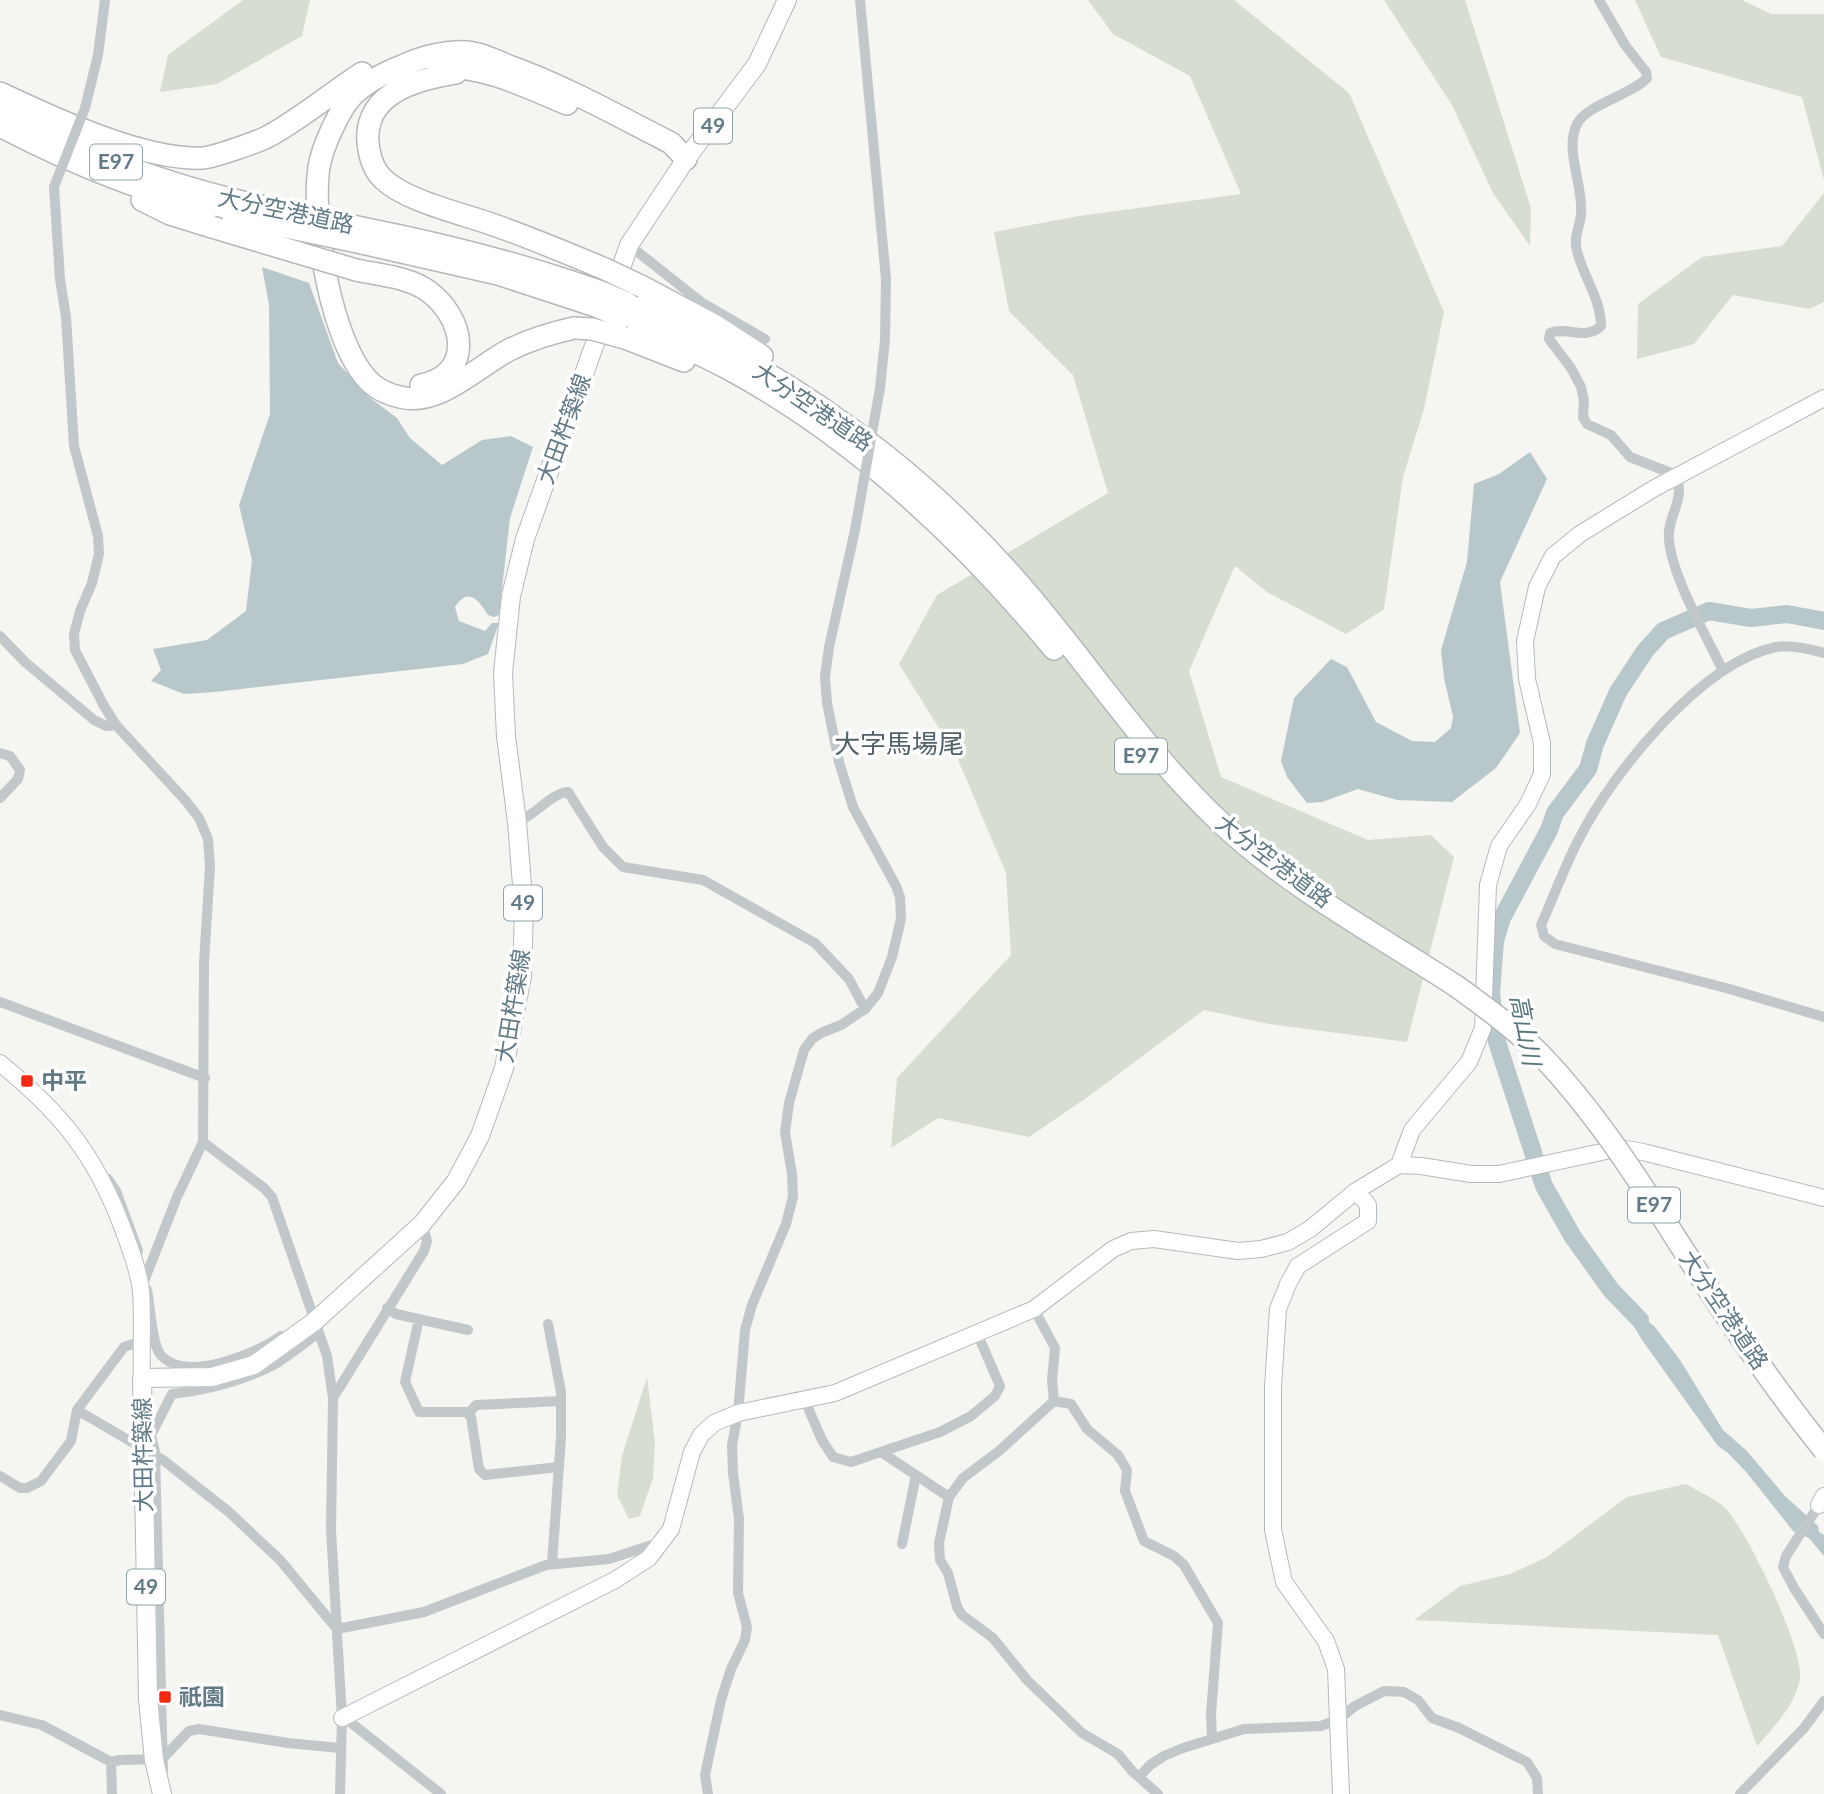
<svg xmlns="http://www.w3.org/2000/svg" width="1824" height="1794" viewBox="0 0 1824 1794" font-family="Lato,'Noto Sans JP',sans-serif">
<style>
.green{fill:#d7ddd1}
.water{fill:#b8c8ca}
.lines{fill:none;stroke-linecap:round;stroke-linejoin:round}
.river{stroke:#b8c8ca;stroke-width:18}
.secondary-casing{stroke:#b4bbbe;stroke-width:18}
.primary-casing{stroke:#b2b9bc;stroke-width:20}
.highway-casing{stroke:#b4b9bb;stroke-width:24}
.street{stroke:#c2c7ca;stroke-width:10}
.secondary{stroke:#fff;stroke-width:16}
.primary{stroke:#fff;stroke-width:18}
.highway{stroke:#fff;stroke-width:21}
.highway-bridge-casing{stroke:#b4b9bb;stroke-width:24;stroke-linecap:butt}
.street-bridge{stroke:#c2c7ca;stroke-width:10}
.highway-bridge{stroke:#fff;stroke-width:21}
.poi-dot{fill:#f32a13;stroke:#fff;stroke-width:2.5}
.labels{text-anchor:middle;stroke-width:7;stroke-linejoin:round;paint-order:stroke}
.shield{fill:#fff;stroke:#90a2aa;stroke-width:2}
.shield-label{font-size:21px;font-weight:bold;fill:#617a85}
.street-label{font-size:23px;fill:#617a85;stroke:#fff}
.poi-label{font-size:23px;font-weight:bold;fill:#617a85;stroke:#fff;text-anchor:start}
.water-label{font-size:24px;font-style:italic;fill:#58767b;stroke:#fff}
.quarter-label{font-size:26px;fill:#506169;stroke:#fff}
</style>
<rect width="100%" height="100%" fill="#f5f5f1"/>
<path class="green" d="M243 0H310L302 36 217 84 160 92 168 55Z
M1088 0H1234L1349 93 1444 312 1424 409 1403 477 1384 609 1346 634 1267 592 1235 566 1189 671 1221 777 1368 840 1431 835 1454 857 1407 1042 1269 1024 1204 1010 1089 1096 1029 1137 938 1118 891 1148 897 1078 1011 955 1006 873 957 757 899 664 937 595 1108 493 1073 375 1009 311 994 232 1079 216 1241 194 1190 76 1113 34Z
M1384 0H1465L1531 208 1530 246 1493 193 1452 105Z
M1635 0H1742L1771 14H1824V180L1802 97 1661 57Z
M1824 193V302L1809 309 1733 295 1694 344 1637 359 1638 304 1702 257 1782 246Z
M647 1377 655 1443 653 1478 640 1516 629 1519 617 1495 622 1456Z
M1686 1484C1698 1491 1712 1497 1723 1506 1745 1525 1805 1651 1800 1679 1795 1705 1774 1727 1757 1746L1718 1635 1414 1620 1460 1586 1510 1574 1547 1557 1627 1497Z"/>
<path class="water" d="M262 267 309 283 338 363 369 397 397 418 410 438 442 465 482 440 511 436 533 447 510 518 499 615 494 617 488 615C479 601 469 586 455 607L459 621 485 631 492 623H499L488 654 463 664 215 692 184 694 151 681 161 670 153 649 207 640 246 611 252 560 239 505 270 414 269 305Z
M1530 452 1547 479 1500 582 1520 733 1496 768 1452 802 1397 800 1358 789 1322 802 1307 803 1287 777 1281 761 1294 698 1331 659 1347 667 1376 722 1412 741 1435 742 1451 728 1453 717 1444 678 1441 650 1467 562 1474 484 1499 474Z
M1615 1295 1655 1327 1680 1360 1723 1430 1746 1450 1785 1496 1818 1526 1819 1532 1824 1535V1556L1809 1538 1793 1531 1747 1473 1728 1453 1718 1446 1642 1340Z"/>
<g class="lines">
<path class="river" d="M1640 1320 1611 1290 1573 1237 1544 1186 1497 1042 1491 993 1495 941 1502 918 1549 830 1555 813 1588 769 1595 744 1618 692 1645 651 1663 631 1709 611 1751 618 1787 614 1824 621"/>
<defs>
<path id="secondary" d="M0 1063C61 1113 95 1154 123 1229 130 1248 139 1271 141 1291 143 1320 141 1349 142 1378
M1399 1165 1412 1130 1469 1062 1483 1028 1488 885 1499 846 1528 804 1542 774V743L1527 679 1525 641 1537 587 1553 556 1580 534 1653 489 1824 398
M1819 1505 1824 1496
M342 1718 615 1580 649 1558 671 1529 692 1452 701 1435 714 1423 738 1413 835 1393 1034 1309 1113 1249 1131 1241 1154 1239 1238 1251 1261 1249 1288 1242 1310 1229 1356 1191 1399 1165 1421 1166 1471 1174H1499L1620 1148 1643 1152 1824 1198
M1341 1794 1336 1669 1326 1641 1284 1582 1273 1530V1387L1278 1309 1288 1284 1298 1266 1368 1221V1205L1356 1191"/>
<path id="primary" d="M614 288 629 245 686 159 757 64 787 0
M162 1794 154 1760 148 1699 142 1378 212 1377 254 1365 315 1321 422 1224 456 1181 480 1136 504 1068 522 976 524 910 517 822 506 736 503 673 511 596 525 539 604 318"/>
<path id="highway" d="M438 67C484 65 526 87 567 104
M456 73C426 78 383 87 371 119 364 137 369 166 383 179 406 201 460 213 491 224 529 237 567 253 605 269
M0 93C53 118 144 161 203 158 214 157 258 142 269 136 302 118 331 93 362 73
M0 109C74 150 156 181 238 201
M0 126C74 165 152 195 233 216
M142 200 170 214 212 227
M362 228C443 244 523 264 601 292
M362 243 498 274 596 306
M356 270C379 275 409 277 428 291 465 318 475 374 421 385
M643 287 714 325 762 356
M627 303C657 317 687 330 716 345 836 407 947 496 1033 600 1095 674 1149 755 1219 821 1288 887 1376 934 1456 986
M622 317C657 334 692 350 727 368 855 437 962 538 1054 649
M574 328C551 333 531 339 509 350 478 366 439 407 400 397 391 395 379 390 372 384 331 348 311 220 319 167 322 148 339 110 352 96 366 82 384 73 402 66 423 56 451 49 474 53 486 55 498 62 509 66 565 86 618 116 671 143L686 159
M625 338 684 361"/>
</defs>
<use href="#secondary" class="secondary-casing"/>
<use href="#primary" class="primary-casing"/>
<use href="#highway" class="highway-casing"/>
<path class="street" d="M860 0 886 279 885 340 880 388
M1599 0 1625 45 1646 72 1647 78C1631 95 1586 105 1577 124 1564 150 1584 187 1581 214 1580 227 1573 238 1577 251 1583 276 1601 299 1601 326 1585 341 1568 326 1550 333L1549 339 1571 368 1581 387 1584 400 1583 417 1587 424 1611 435 1630 457 1676 475C1686 501 1667 515 1669 539 1671 575 1707 637 1723 671
M85 108 98 55 105 0
M54 187 60 279 66 317 74 446 98 536 99 554 92 583 80 611 74 634 75 650 104 706 116 725 186 801 199 818 208 839 210 866 204 963 203 1142 177 1197 141 1289
M629 245 701 302 765 339
M0 636 25 662 94 720 106 726 116 725
M1824 653C1810 649 1791 644 1776 647 1702 662 1613 772 1580 837 1565 865 1554 896 1541 925L1544 936 1555 944 1726 988 1824 1017
M0 753 10 756 20 770 18 779 0 798
M517 822C535 816 551 793 568 792L603 847 623 867 703 880 815 943 849 979 865 1009
M0 1002 205 1078
M203 1142 264 1188 272 1197 327 1356 333 1398 331 1530 342 1718 340 1794
M108 1179 116 1191 138 1251
M147 1290C150 1305 152 1344 160 1354 184 1384 256 1354 281 1336
M387 1308 396 1314 468 1330
M1034 1309 1055 1348 1052 1380 1054 1401
M419 1319 405 1382 419 1412H466L471 1417 479 1469 485 1475 559 1467
M548 1324 561 1392V1437L552 1564
M333 1398 424 1251 427 1241 422 1224
M805 1401 822 1440 833 1457 851 1462 940 1432 971 1416 995 1396 1000 1386 977 1333
M77 1410 130 1441
M468 1414 476 1405 561 1401
M881 1452 949 1497
M163 1460 229 1512 280 1560 337 1629
M0 1476 20 1488H27L41 1481 71 1441 77 1410 124 1347 141 1341
M1819 1505 1786 1556 1783 1567 1794 1588 1824 1634
M902 1544 916 1475
M337 1629 424 1612 546 1565 609 1559 661 1542
M0 1715 42 1725 111 1762 120 1760 162 1759 189 1731 199 1729 288 1743 340 1748
M345 1718 441 1794
M111 1762 112 1794
M163 1771 155 1452 151 1435 172 1394C207 1390 246 1380 277 1363 291 1354 305 1343 318 1333
M1139 1777 1150 1765 1164 1756 1183 1748 1244 1729 1321 1726 1339 1719 1355 1706 1384 1691 1404 1692 1418 1700 1432 1718 1459 1728 1527 1762 1537 1778 1538 1794
M708 1794 705 1775 721 1700 731 1669 745 1640 747 1627 738 1593 739 1519 733 1473 732 1445 738 1413 745 1330 752 1305 786 1224 793 1197 792 1174 785 1132 789 1103 804 1050 812 1039 821 1033 841 1025 865 1009 878 993 892 957 901 919 900 897 896 886 853 807 839 762 827 703 825 677 829 647 855 530
M1158 1794 1132 1771 1118 1754 1082 1733 1027 1680 993 1638 962 1615 957 1607 948 1573 940 1560 939 1543 949 1497 963 1478 999 1451 1054 1401 1071 1404 1087 1429 1118 1455 1127 1470 1125 1491 1144 1541 1174 1556 1184 1565 1218 1623 1211 1714 1212 1738
M1740 1794 1804 1728 1824 1701"/>
<use href="#secondary" class="secondary"/>
<use href="#primary" class="primary"/>
<use href="#highway" class="highway"/>
<defs>
<path id="highway-bridge" d="M238 201 362 228
M233 216 362 243
M212 227 356 270
M605 269 643 287
M601 292 627 303
M596 306 622 317
M574 328 592 329 625 338
M1456 986C1485 1007 1514 1028 1539 1053 1597 1113 1641 1184 1686 1254 1729 1322 1774 1388 1824 1450"/>
</defs>
<use href="#highway-bridge" class="highway-bridge-casing"/>
<path class="street-bridge" d="M54 187 85 108
M855 530 880 388
M130 1441 163 1460"/>
<use href="#highway-bridge" class="highway-bridge"/>
</g>
<g class="poi-dot">
<rect x="20" y="1074" width="14" height="14" rx="3.5"/>
<rect x="158" y="1690" width="14" height="14" rx="3.5"/>
</g>
<g class="labels">
<g class="shield">
<rect x="694" y="108.5" width="38" height="35" rx="5"/>
<rect x="90" y="144.5" width="52" height="35" rx="5"/>
<rect x="1115" y="738.5" width="52" height="35" rx="5"/>
<rect x="504" y="885.5" width="38" height="35" rx="5"/>
<rect x="1628" y="1187.5" width="52" height="35" rx="5"/>
<rect x="127" y="1569.5" width="38" height="35" rx="5"/>
</g>
<g class="shield-label">
<text x="713" y="133">49</text>
<text x="116" y="169">E97</text>
<text x="1141" y="763">E97</text>
<text x="523" y="910">49</text>
<text x="1654" y="1212">E97</text>
<text x="146" y="1594">49</text>
</g>
<g class="street-label">
<text transform="translate(286 211) rotate(12)" y="8">大分空港道路</text>
<text transform="translate(813 407) rotate(34)" y="8">大分空港道路</text>
<text transform="translate(564 429) rotate(-70)" y="8">大田杵築線</text>
<text transform="translate(1274 861) rotate(37)" y="8">大分空港道路</text>
<text transform="translate(513 1006) rotate(-81)" y="8">大田杵築線</text>
<text transform="translate(1724 1310) rotate(56)" y="8">大分空港道路</text>
<text transform="translate(143 1455) rotate(-91)" y="8">大田杵築線</text>
</g>
<g class="poi-label">
<text x="41" y="1089">中平</text>
<text x="179" y="1705">祇園</text>
</g>
<g class="water-label">
<text transform="translate(1525 1030) rotate(79)" y="8">高山川</text>
</g>
<g class="quarter-label">
<text x="899" y="753">大字馬場尾</text>
</g>
</g>
</svg>
